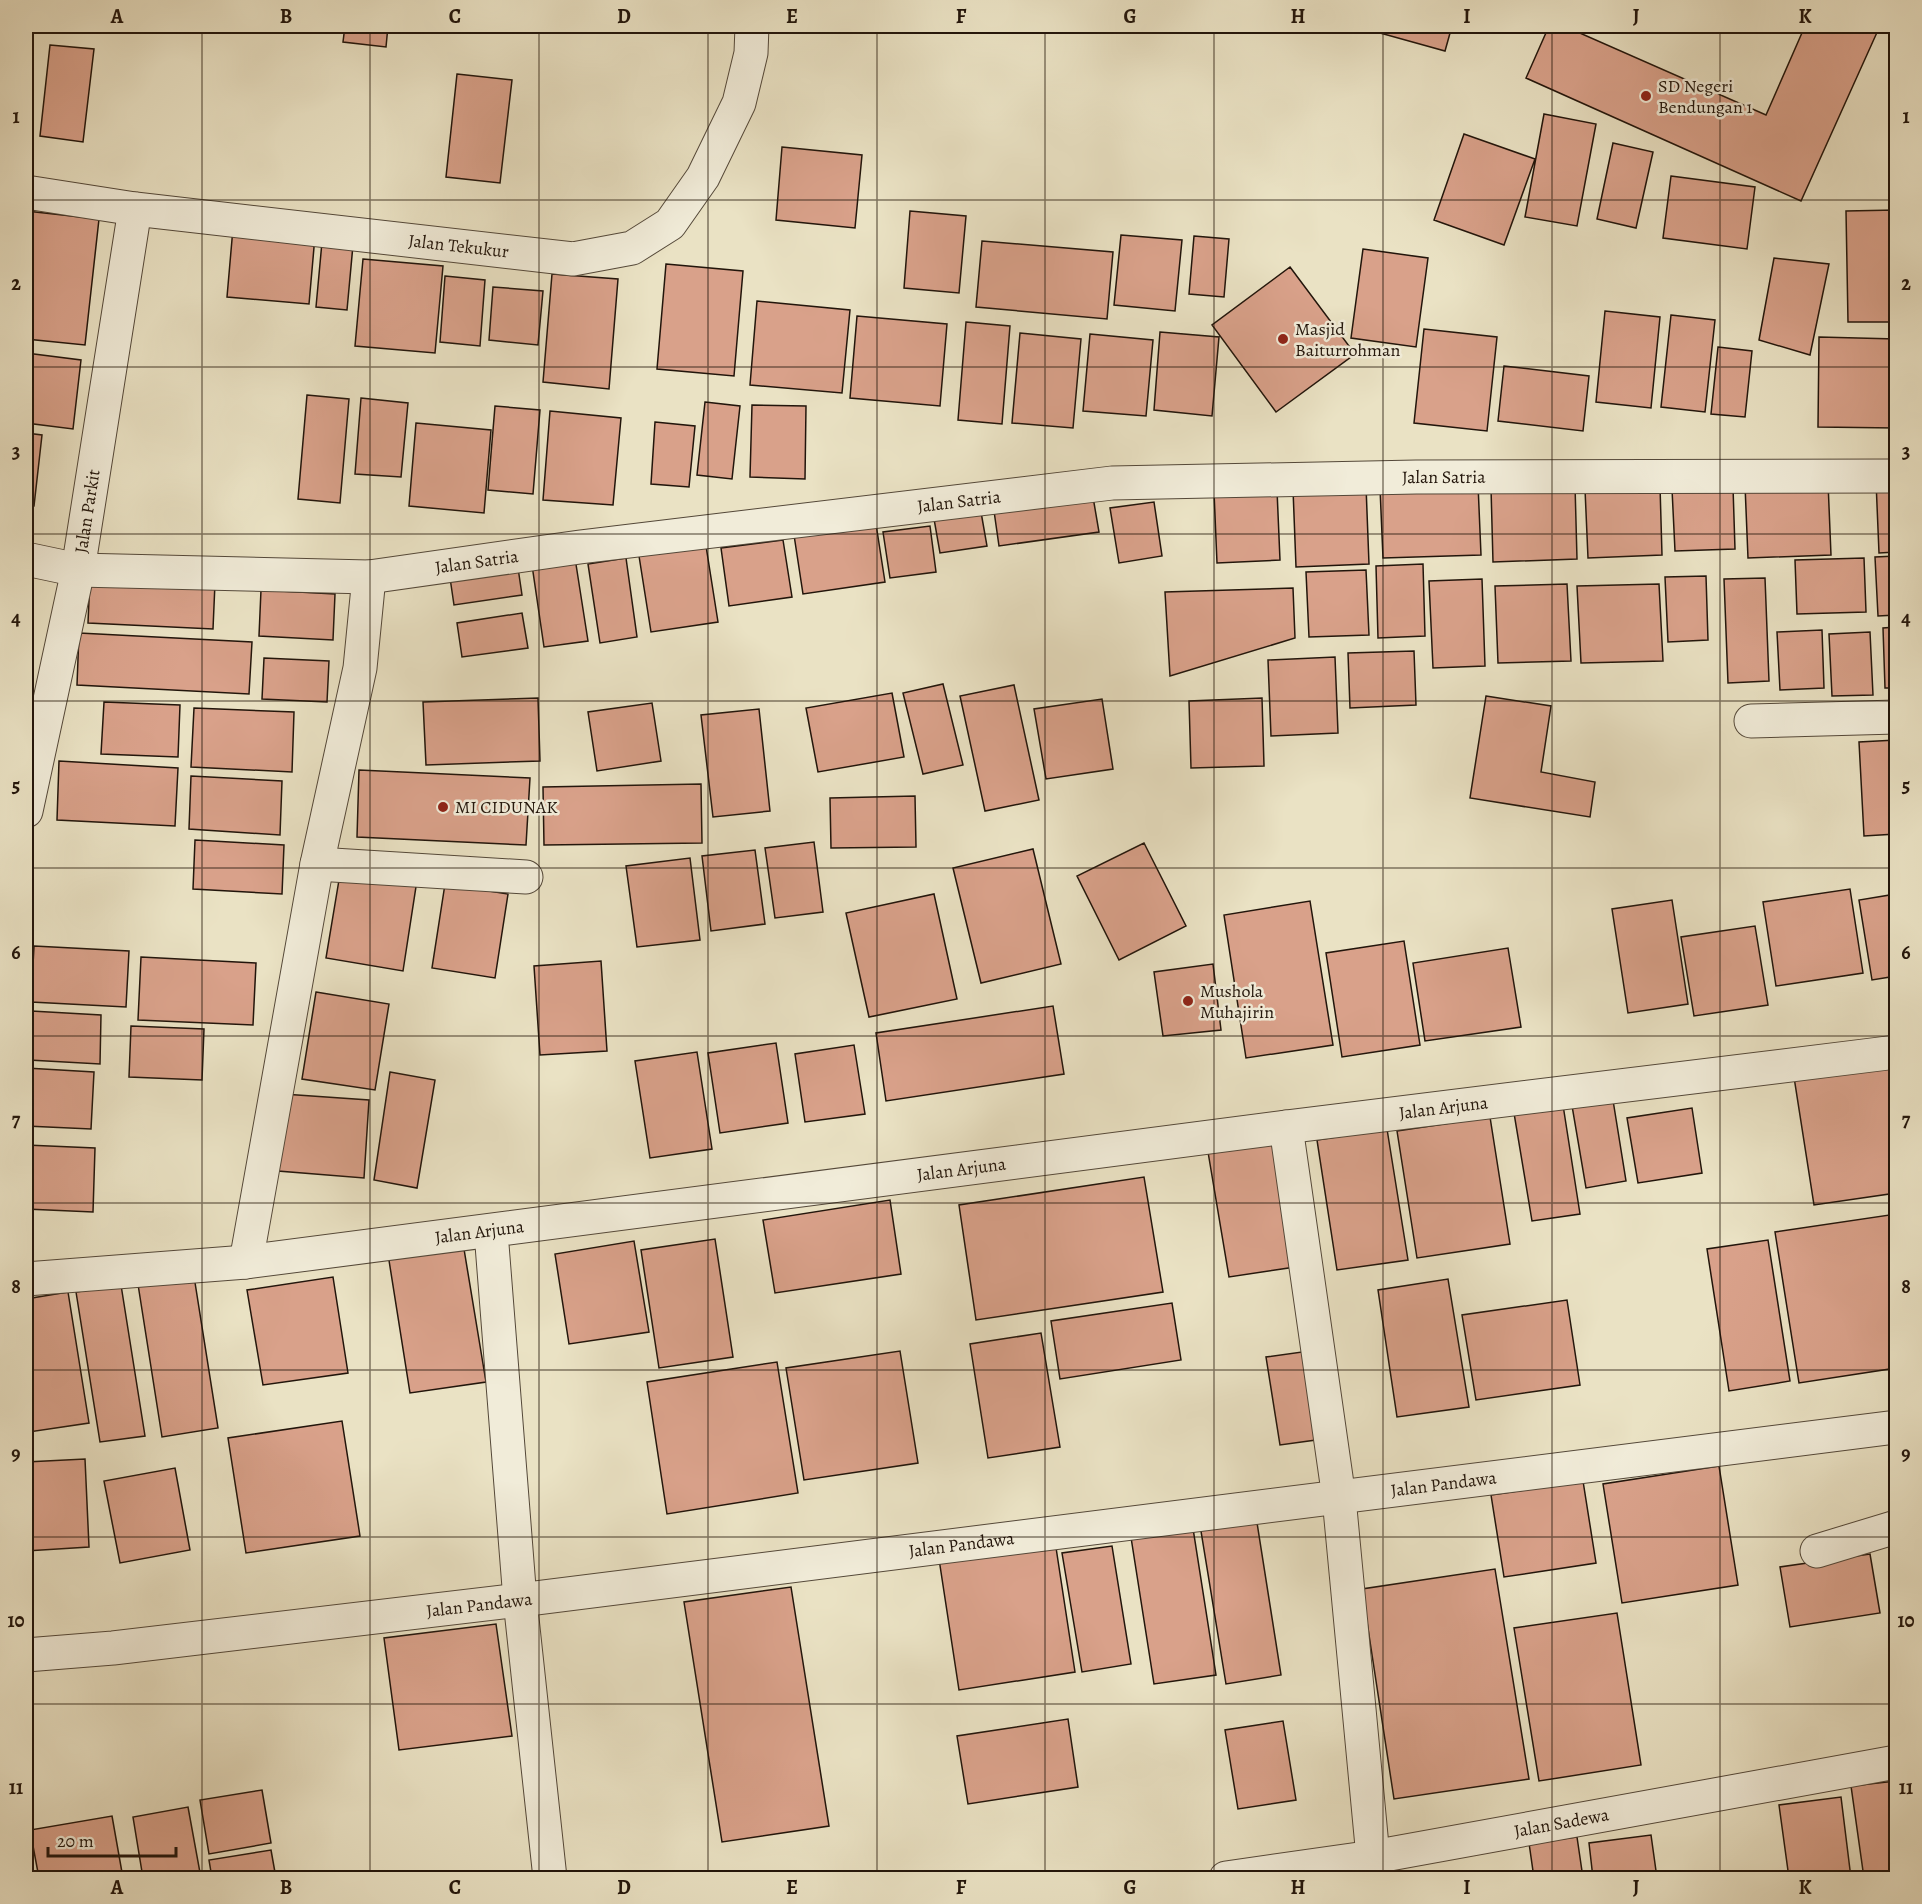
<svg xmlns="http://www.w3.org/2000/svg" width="1922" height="1904" viewBox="0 0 1922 1904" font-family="Alegreya,serif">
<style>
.building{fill:#d9a18a;stroke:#22150b;stroke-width:1.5}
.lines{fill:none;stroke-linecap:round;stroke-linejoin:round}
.minor-casing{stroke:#544839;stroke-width:35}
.minor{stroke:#f1ecd9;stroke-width:33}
.grid{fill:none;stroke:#22150b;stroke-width:1.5;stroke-opacity:0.55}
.poi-dot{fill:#8f2418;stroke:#f1ecd9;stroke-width:2}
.labels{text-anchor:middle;stroke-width:5;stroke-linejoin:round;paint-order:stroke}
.poi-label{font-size:18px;fill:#22150b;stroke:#f1ecd9;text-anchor:start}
.street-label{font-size:18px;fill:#22150b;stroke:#f1ecd9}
.neatline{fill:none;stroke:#22150b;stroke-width:2}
.grid-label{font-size:20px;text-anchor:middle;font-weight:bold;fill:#22150b}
</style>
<rect width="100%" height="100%" fill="#eae2c4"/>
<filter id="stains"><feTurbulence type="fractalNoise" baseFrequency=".00333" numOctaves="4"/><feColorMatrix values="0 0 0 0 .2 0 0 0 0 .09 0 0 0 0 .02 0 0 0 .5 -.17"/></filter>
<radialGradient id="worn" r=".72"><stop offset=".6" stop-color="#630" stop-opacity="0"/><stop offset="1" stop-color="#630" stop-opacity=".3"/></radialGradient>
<path class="building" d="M345 26H388L386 47 343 42Z
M478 26H519V30Z
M1382 26H1452L1445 51 1380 33Z
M1549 26H1564L1766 115 1805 26H1874L1879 28 1801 201 1526 78Z
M50 45 94 49 83 142 40 136Z
M26 66 33 67 26 137Z
M457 74 512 80 500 183 446 177Z
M1544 114 1596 124 1577 226 1525 217Z
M1464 134 1535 159 1504 245 1434 220Z
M1613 143 1653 152 1636 228 1597 219Z
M782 147 862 155 855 228 776 220Z
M1671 176 1755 187 1747 249 1663 238Z
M1896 210V322H1848L1846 211Z
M26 211 99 219 85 345 26 339Z
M910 211 966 216 959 293 904 288Z
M233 228 315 236 309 304 227 297Z
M1121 235 1182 240 1175 311 1114 305Z
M1194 236 1229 239 1224 297 1189 294Z
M982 241 1113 252 1107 319 976 307Z
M322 242 353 245 347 310 316 307Z
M1363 249 1428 258 1416 347 1351 338Z
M1774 258 1829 264 1810 355 1759 340Z
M363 259 443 266 435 353 355 346Z
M666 264 743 271 734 376 657 369Z
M1290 267 1355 354 1276 412 1212 325Z
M552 274 618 279 609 389 543 382Z
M445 276 485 280 480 346 440 342Z
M493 287 543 291 538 345 489 340Z
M757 301 850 310 842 393 750 385Z
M1605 311 1660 317 1651 408 1596 402Z
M1671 315 1715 320 1705 412 1661 407Z
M857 316 947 324 940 406 850 398Z
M966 322 1010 326 1002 424 958 420Z
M1424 329 1497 337 1487 431 1414 423Z
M1160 332 1219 337 1212 416 1154 410Z
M1020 333 1081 339 1073 428 1012 423Z
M1090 334 1153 340 1146 416 1083 411Z
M1819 337 1896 339V428L1818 427Z
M1718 347 1752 351 1745 417 1711 414Z
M26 353 81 360 73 429 26 423Z
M1504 366 1589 376 1583 431 1498 421Z
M307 395 349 399 340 503 298 499Z
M361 398 408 403 401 477 355 474Z
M705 402 740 406 732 479 697 475Z
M752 405 806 406 805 479 750 477Z
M495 406 540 410 533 494 488 490Z
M550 411 621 418 613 505 543 500Z
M655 422 695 426 689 487 651 484Z
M416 423 491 430 484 513 409 506Z
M26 433 42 435 34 506 26 505Z
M1896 480V552L1879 553 1876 481Z
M1828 482 1831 555 1748 558 1745 485Z
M1478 484 1481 555 1383 558 1380 488Z
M1575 485 1577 559 1493 562 1491 488Z
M1366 486 1369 564 1296 567 1293 489Z
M1660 486 1662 555 1588 558 1585 489Z
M1733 487 1735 549 1675 551 1672 489Z
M1277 490 1280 560 1217 563 1214 492Z
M1093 497 1099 532 999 546 994 511Z
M1154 502 1162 556 1119 563 1110 508Z
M981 512 987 546 940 553 934 519Z
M876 524 885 582 803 594 794 535Z
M930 526 936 572 890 578 883 532Z
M783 540 792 597 729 606 721 548Z
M706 546 718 622 651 632 639 556Z
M1896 556V615L1878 616 1875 557Z
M575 558 588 641 544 647 532 565Z
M626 558 637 637 600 643 588 564Z
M1864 558 1866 612 1797 614 1795 560Z
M517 561 522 595 454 605 449 571Z
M1423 564 1425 636 1378 638 1376 566Z
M1366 570 1369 635 1309 637 1306 572Z
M90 576 215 583 213 629 88 623Z
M1706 576 1708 640 1668 642 1665 577Z
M1765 578 1769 681 1728 683 1724 579Z
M1482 579 1485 666 1433 668 1429 581Z
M1567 584 1571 661 1498 663 1495 586Z
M1659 584 1663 661 1581 663 1577 586Z
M1293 588 1295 638 1170 676 1165 592Z
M261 590 335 594 333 640 259 636Z
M522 613 528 648 462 657 457 623Z
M1896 627V688H1885L1883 628Z
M1822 630 1824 688 1780 690 1777 632Z
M1870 632 1873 695 1832 696 1829 634Z
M79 633 252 642 249 694 77 685Z
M1414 651 1416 705 1350 708 1348 653Z
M1335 657 1338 733 1271 736 1268 660Z
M264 658 329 661 327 702 262 699Z
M943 684 963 765 923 774 903 693Z
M1014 685 1039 800 985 811 960 696Z
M892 693 904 757 818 772 806 708Z
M1486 696 1551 706 1541 772 1595 782 1590 817 1470 798Z
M538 698 540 761 426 765 423 702Z
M1262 698 1264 766 1191 768 1189 701Z
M1102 699 1113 769 1046 779 1034 709Z
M104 702 180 705 178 757 101 754Z
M652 703 661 761 597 771 588 712Z
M194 708 294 712 292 772 191 767Z
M759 709 770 811 713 817 701 715Z
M1896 740V834L1864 836 1859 742Z
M59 761 178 768 175 826 57 820Z
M359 770 530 778 526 845 357 837Z
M191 776 282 781 280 835 189 829Z
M701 784 702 843 544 845 543 787Z
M915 796 916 847 831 848 830 798Z
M195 840 284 845 282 894 193 889Z
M814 842 823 912 775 918 765 848Z
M1144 843 1186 926 1119 960 1077 876Z
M1033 849 1061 964 981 983 953 868Z
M755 850 765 924 711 931 702 856Z
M690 858 700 940 637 947 626 866Z
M341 868 417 880 403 971 326 958Z
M445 884 508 894 495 978 432 968Z
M1850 889 1863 973 1776 986 1763 902Z
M934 894 957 999 869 1017 846 913Z
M1896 894V976L1872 980 1859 900Z
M1672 900 1688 1004 1628 1013 1612 909Z
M1310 901 1333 1045 1246 1058 1224 915Z
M1755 926 1768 1005 1694 1016 1681 937Z
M1404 941 1420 1045 1342 1057 1326 953Z
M34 946 129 951 126 1007 31 1002Z
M1508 948 1521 1027 1425 1041 1413 963Z
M141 957 256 963 253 1025 138 1020Z
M601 961 607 1051 540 1055 534 966Z
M1213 964 1221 1030 1163 1036 1154 972Z
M316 992 389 1004 375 1090 302 1079Z
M1053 1006 1064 1074 886 1101 876 1033Z
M31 1011 101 1015 100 1064 29 1060Z
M131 1026 204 1029 202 1080 129 1077Z
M776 1043 788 1123 720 1133 708 1053Z
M854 1045 865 1114 805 1122 795 1054Z
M697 1052 712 1149 650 1158 635 1061Z
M1896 1061V1193L1814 1205 1794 1077Z
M26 1068 94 1072 91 1129 26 1126Z
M390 1072 435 1080 417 1188 374 1180Z
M283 1094 369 1100 364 1178 278 1171Z
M1612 1094 1626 1181 1586 1188 1571 1100Z
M1563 1105 1580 1214 1532 1221 1514 1113Z
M1692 1108 1702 1173 1638 1183 1627 1118Z
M1490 1117 1510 1244 1417 1258 1397 1131Z
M1387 1129 1408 1260 1337 1270 1317 1140Z
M1276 1142 1295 1267 1229 1277 1208 1152Z
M26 1145 95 1148 93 1212 26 1209Z
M1144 1177 1163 1292 976 1320 959 1205Z
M890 1200 901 1274 775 1293 763 1220Z
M1896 1214V1368L1799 1383 1775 1232Z
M715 1239 733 1357 659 1368 641 1250Z
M1768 1240 1790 1381 1729 1391 1707 1249Z
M634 1241 649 1332 569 1344 555 1254Z
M463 1243 486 1382 410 1393 388 1254Z
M193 1270 218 1428 162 1437 137 1278Z
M333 1277 348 1373 263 1385 247 1290Z
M1448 1279 1469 1407 1397 1417 1378 1290Z
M121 1285 145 1436 100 1442 76 1292Z
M68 1292 89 1423 29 1432 26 1407V1299Z
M1567 1300 1580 1385 1476 1400 1462 1315Z
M1172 1303 1181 1360 1060 1379 1051 1321Z
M1041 1333 1060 1447 988 1458 970 1344Z
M900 1351 918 1463 804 1480 786 1368Z
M1309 1351 1323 1439 1280 1445 1266 1357Z
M777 1362 798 1493 667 1514 647 1382Z
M342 1421 360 1536 246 1553 228 1438Z
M85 1459 89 1547 26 1551V1462Z
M1719 1466 1738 1585 1622 1603 1603 1484Z
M175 1468 190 1550 120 1563 104 1481Z
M1583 1481 1596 1563 1504 1577 1491 1495Z
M1255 1510 1281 1675 1226 1684 1199 1519Z
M1192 1522 1216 1675 1154 1684 1130 1531Z
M1055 1541 1075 1672 959 1690 939 1559Z
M1112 1546 1131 1664 1082 1672 1062 1553Z
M1870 1554 1880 1613 1790 1627 1780 1567Z
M1495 1569 1529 1779 1394 1799 1362 1589Z
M791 1587 829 1826 722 1842 684 1602Z
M1617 1613 1641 1765 1539 1781 1514 1628Z
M496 1624 512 1736 399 1750 384 1638Z
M1068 1719 1078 1787 968 1804 957 1736Z
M1283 1721 1296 1800 1238 1809 1225 1730Z
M1896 1781V1878H1864L1851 1786Z
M262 1790 271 1843 209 1854 200 1800Z
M1841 1797 1851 1878H1789L1779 1805Z
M188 1807 201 1878H143L133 1817Z
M112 1816 123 1878H39L30 1830Z
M1651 1835 1657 1878H1593L1589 1843Z
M1577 1837 1583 1878H1534L1529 1843Z
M271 1850 276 1878H212L209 1860Z"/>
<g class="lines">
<defs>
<g id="minor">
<path id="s1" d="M26 192 135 209 573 259 632 248 670 224 703 177 739 103 751 53 752 26"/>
<path id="s2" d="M26 559 78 570 369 577 580 547 1112 483 1416 477 1896 476"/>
<path d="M1751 721 1896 717"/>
<path id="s3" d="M26 811 78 570 135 209"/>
<path d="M317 864 526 877"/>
<path d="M1286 1127 1339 1498 1375 1878"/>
<path d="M491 1232 520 1600 550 1878"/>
<path d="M246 1262 317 864 360 668 369 577"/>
<path id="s4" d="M26 1279 246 1262 1286 1127 1896 1052"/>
<path d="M1817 1551 1896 1527"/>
<path id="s5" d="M26 1655 113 1648 520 1600 1896 1427"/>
<path id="s6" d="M1226 1878 1373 1857 1896 1762"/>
</g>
</defs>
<use href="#minor" class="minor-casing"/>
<use href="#minor" class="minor"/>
</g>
<path class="grid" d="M202 26V1878M370 26V1878M539 26V1878M708 26V1878M877 26V1878M1045 26V1878M1214 26V1878M1383 26V1878M1552 26V1878M1720 26V1878M26 200H1896M26 367H1896M26 534H1896M26 701H1896M26 868H1896M26 1036H1896M26 1203H1896M26 1370H1896M26 1537H1896M26 1704H1896"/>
<g class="poi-dot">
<circle cx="1646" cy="96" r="6"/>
<circle cx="1283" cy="339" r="6"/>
<circle cx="443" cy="807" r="6"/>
<circle cx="1188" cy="1001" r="6"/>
</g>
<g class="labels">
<g class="poi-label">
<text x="1658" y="92">SD Negeri<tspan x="1658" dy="21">Bendungan 1</tspan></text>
<text x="1295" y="335">Masjid<tspan x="1295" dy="21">Baiturrohman</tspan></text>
<text x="455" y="813">MI CIDUNAK</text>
<text x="1200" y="997">Mushola<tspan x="1200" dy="21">Muhajirin</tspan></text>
</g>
<g class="street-label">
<text dy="6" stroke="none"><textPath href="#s1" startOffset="436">Jalan Tekukur</textPath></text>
<text dy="6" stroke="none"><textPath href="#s2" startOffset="1425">Jalan Satria</textPath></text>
<text dy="6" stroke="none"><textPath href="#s2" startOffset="939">Jalan Satria</textPath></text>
<text dy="6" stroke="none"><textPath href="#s3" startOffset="306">Jalan Parkit</textPath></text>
<text dy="6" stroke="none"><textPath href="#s2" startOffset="453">Jalan Satria</textPath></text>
<text dy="6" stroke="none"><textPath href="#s4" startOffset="1428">Jalan Arjuna</textPath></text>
<text dy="6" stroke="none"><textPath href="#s4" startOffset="942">Jalan Arjuna</textPath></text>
<text dy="6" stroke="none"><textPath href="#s4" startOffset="456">Jalan Arjuna</textPath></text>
<text dy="6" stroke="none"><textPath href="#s5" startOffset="1428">Jalan Pandawa</textPath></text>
<text dy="6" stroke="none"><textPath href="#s5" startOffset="942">Jalan Pandawa</textPath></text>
<text dy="6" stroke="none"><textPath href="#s5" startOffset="456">Jalan Pandawa</textPath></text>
<text dy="6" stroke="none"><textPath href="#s6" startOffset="340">Jalan Sadewa</textPath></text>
</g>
</g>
<rect width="1922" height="1904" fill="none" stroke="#eae2c4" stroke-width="66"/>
<path d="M48 1847v9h128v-9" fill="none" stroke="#22150b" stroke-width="3"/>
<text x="57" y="1847" font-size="18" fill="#22150b" stroke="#f1ecd9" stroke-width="4.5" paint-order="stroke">20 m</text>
<rect x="33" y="33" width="1856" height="1838" class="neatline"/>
<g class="grid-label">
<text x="117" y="23">A</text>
<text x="286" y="23">B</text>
<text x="455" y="23">C</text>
<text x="624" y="23">D</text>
<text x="792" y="23">E</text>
<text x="961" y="23">F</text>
<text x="1130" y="23">G</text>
<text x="1298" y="23">H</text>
<text x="1467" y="23">I</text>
<text x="1636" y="23">J</text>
<text x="1805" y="23">K</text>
<text x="16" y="123">1</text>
<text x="1906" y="123">1</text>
<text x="16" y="290">2</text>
<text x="1906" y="290">2</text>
<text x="16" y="458">3</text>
<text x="1906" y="458">3</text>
<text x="16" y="625">4</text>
<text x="1906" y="625">4</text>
<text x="16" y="792">5</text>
<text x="1906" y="792">5</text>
<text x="16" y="959">6</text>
<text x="1906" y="959">6</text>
<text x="16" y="1126">7</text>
<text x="1906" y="1126">7</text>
<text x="16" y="1293">8</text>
<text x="1906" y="1293">8</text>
<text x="16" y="1460">9</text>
<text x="1906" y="1460">9</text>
<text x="16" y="1627">10</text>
<text x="1906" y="1627">10</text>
<text x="16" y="1794">11</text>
<text x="1906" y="1794">11</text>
<text x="117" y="1894">A</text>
<text x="286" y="1894">B</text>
<text x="455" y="1894">C</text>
<text x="624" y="1894">D</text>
<text x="792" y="1894">E</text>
<text x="961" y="1894">F</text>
<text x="1130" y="1894">G</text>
<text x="1298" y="1894">H</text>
<text x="1467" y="1894">I</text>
<text x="1636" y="1894">J</text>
<text x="1805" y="1894">K</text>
</g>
<rect width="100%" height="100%" filter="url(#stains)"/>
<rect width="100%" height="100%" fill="url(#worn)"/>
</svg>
